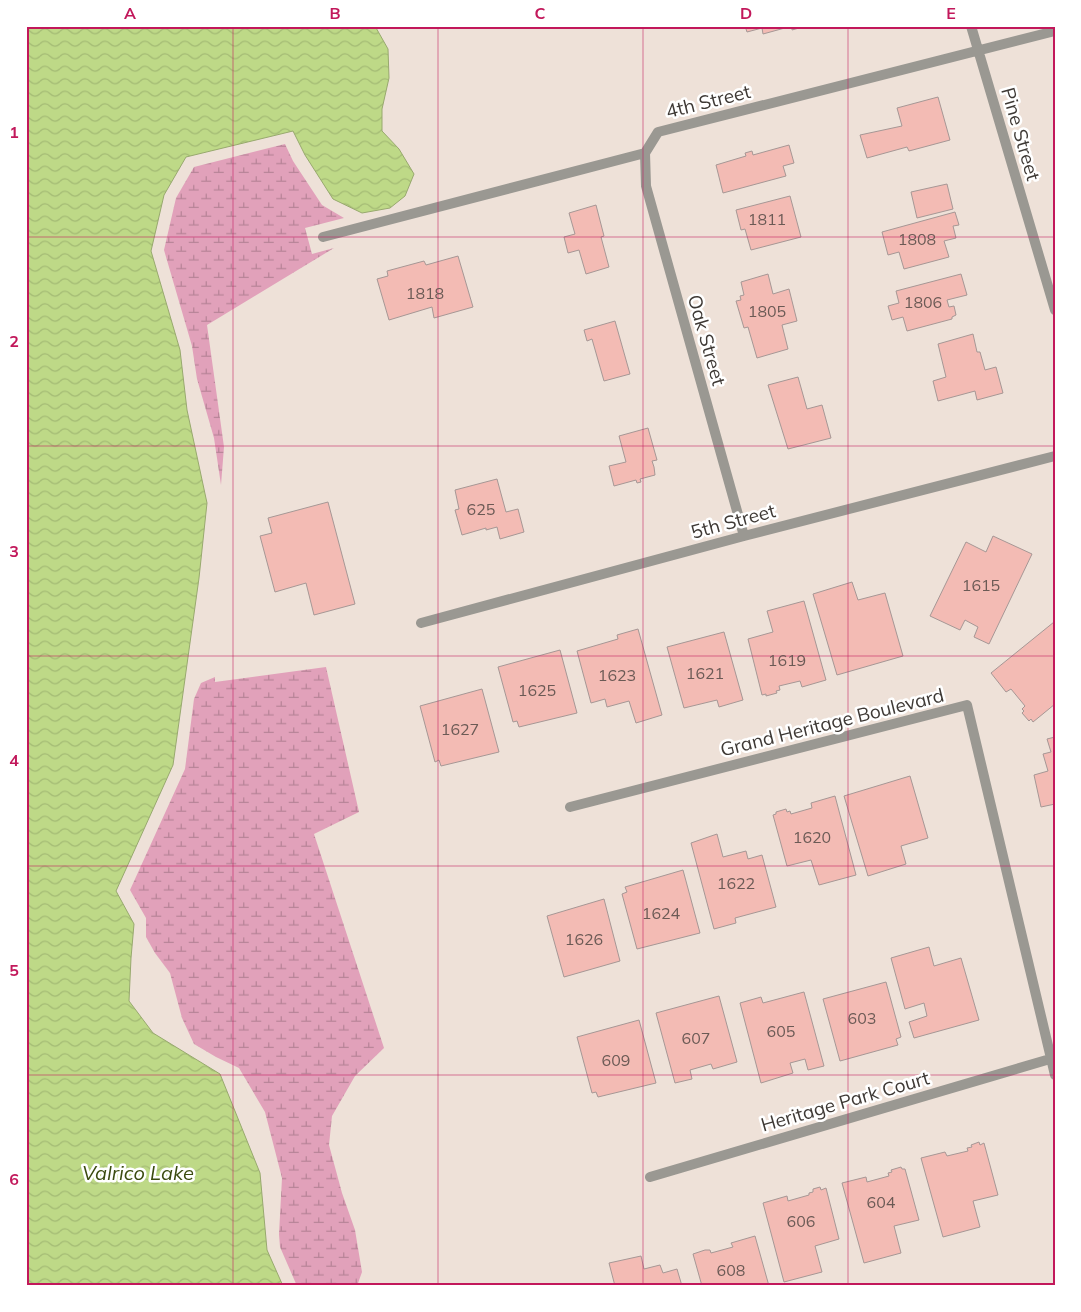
<svg xmlns="http://www.w3.org/2000/svg" width="1081" height="1312" viewBox="0 0 1081 1312" font-family="Mulish,sans-serif">
<style>
.wetland{fill:url(#wetland-marsh)}
.water{fill:url(#water-waves);stroke:#98a96e}
.building{fill:#f3bbb4;stroke:#a69795}
.lines{fill:none;stroke-linecap:round;stroke-linejoin:round}
.street{stroke:#9a9892;stroke-width:10}
.grid{fill:none;stroke:#c2185b;stroke-width:1;stroke-opacity:0.55}
.labels{text-anchor:middle;stroke-width:5;stroke-linejoin:round;paint-order:stroke}
.number-label{font-size:16px;fill:#6b5a55}
.street-label{font-size:19px;fill:#3e3935;stroke:#fff}
.water-label{font-size:20px;font-style:italic;fill:#3b4b10;stroke:#fff}
.neatline{fill:none;stroke:#c2185b;stroke-width:2}
.grid-label{font-size:16px;text-anchor:middle;font-weight:bold;fill:#c2185b}
</style>
<defs>
<pattern id="wetland-marsh" width="20" height="14" patternUnits="userSpaceOnUse" patternTransform="scale(1.25)"><rect width="20" height="14" fill="#e1a1ba"/><path d="M1 5h8M5 5V1M11 12h8M15 12V8" fill="none" stroke="#b88498"/></pattern>
<pattern id="water-waves" width="16" height="10" patternUnits="userSpaceOnUse" patternTransform="scale(1.25)"><rect width="16" height="10" fill="#bed987"/><path d="M0 5q4-4 8 0t8 0" fill="none" stroke="#a4bb75"/></pattern>
</defs>
<rect width="100%" height="100%" fill="#eee1d8"/>
<path class="wetland" d="M285 144 293 161 322 205 344 218 305 228 312 254 334 248 207 325 224 447 221 485 214 438 197 379 192 346 164 250 176 198 194 167Z
M326 667 359 812 314 834 384 1048 355 1076 332 1116 329 1145 342 1193 355 1230 362 1272 357 1286H297L280 1247 279 1234 282 1178 265 1112 239 1068 216 1057 194 1044 182 1018 170 973 155 953 146 937V918L130 890 185 769 194 699 201 683 215 677V682Z"/>
<path class="water" d="M26 26H375L388 49 389 78 382 109V131L399 149 414 174 405 196 390 208 362 213 333 199 305 155 293 131 186 157 164 195 151 251 180 350 187 410 207 503 199 578 173 765 116 891 134 924 131 958 129 1001 153 1033 220 1074 260 1173 267 1250 283 1286H26Z"/>
<path class="building" d="M745 26H806L792 30V26L763 34 762 28 747 32Z
M938 97 950 140 909 151 907 147 867 158 860 135 902 126 897 108Z
M789 145 794 163 783 166 786 176 723 193 716 165 746 156 745 153 752 151 753 155Z
M947 184 953 209 917 218 911 192Z
M790 196 801 237 751 250 745 229 741 230 736 210Z
M596 205 604 236 601 237 609 267 586 274 579 250 568 253 564 237 575 234 569 213Z
M955 212 959 225 953 226 956 238 944 241 949 257 904 269 899 252 888 255 882 232Z
M458 256 473 307 434 318 432 307 389 320 377 279 388 276 387 271 424 261 426 265Z
M768 274 773 294 789 289 797 321 782 325 788 349 757 358 748 327 744 328 736 301 741 300 740 296 744 295 741 282Z
M961 274 967 295 947 300 949 307 954 306 956 315 952 317V319L907 331 903 317 892 320 888 306 899 303 896 291Z
M615 321 630 374 604 381 592 339 587 341 584 330Z
M973 334 977 352H980L985 370 996 367 1003 393 977 400 975 391 938 401 933 381 946 377 938 344Z
M798 377 807 409 822 405 831 438 788 449 768 385Z
M648 428 657 460 652 461 654 467 655 475 640 479 641 482 637 483 636 480 614 486 609 466 626 462 619 436Z
M497 479 506 512 518 509 524 532 500 539 497 527 486 530V528L462 535 455 510 459 509 455 490Z
M328 502 355 604 314 615 306 583 275 592 260 536 272 533 268 518Z
M993 536 1032 554 989 644 974 637 978 627 965 620 960 630 930 616 966 542 986 552Z
M852 582 858 600 885 593 903 656 837 675 813 594Z
M804 601 826 680 802 687 800 681 779 686 780 690 776 691 777 693 766 696V694L762 695 748 639 773 632 767 611Z
M1054 622 1055 704 1033 722 1031 719 1029 721 1022 713 1024 711 1022 709 1025 706 1011 689 1006 692 991 673Z
M638 629 662 715 636 723 629 701 607 707 605 699 591 703 577 651 618 639 617 635Z
M724 632 743 700 719 707 717 700 684 708 667 647Z
M560 650 577 713 519 727 517 721 513 722 498 667Z
M482 689 499 752 441 766 439 760 435 762 420 706Z
M1055 737V804L1041 807 1034 775 1048 771 1043 754 1051 752 1047 739Z
M910 776 928 838 901 846 906 864 868 876 844 796Z
M835 796 856 875 819 885 811 860 787 866 773 815 776 814V812L786 809 787 812 790 811 791 814 812 808 811 803Z
M717 834 723 857 746 851 748 859 762 855 776 907 735 918 736 923 714 929 691 843Z
M683 870 700 933 637 949 622 894 627 892 625 887Z
M604 899 620 961 564 977 547 916Z
M929 947 934 966 961 958 979 1020 914 1038 909 1022 927 1016 924 1003 905 1009 891 958Z
M886 982 901 1037 896 1039 898 1045 840 1061 823 999Z
M804 992 824 1066 808 1070 805 1059 790 1063 793 1073 761 1083 740 1003 761 997 763 1003Z
M719 996 737 1062 713 1069 711 1064 690 1070 692 1079 675 1083 656 1013Z
M639 1020 656 1083 598 1097 596 1092 592 1093 577 1037Z
M979 1142 980 1145 984 1143 998 1195 973 1201 980 1227 943 1237 921 1158 945 1152 947 1156 968 1151 967 1148 972 1147 971 1145Z
M901 1167 902 1169H905L919 1220 894 1226 901 1253 864 1263 842 1183 866 1177 867 1182 889 1176 888 1173 892 1172 891 1170Z
M820 1187 821 1190 826 1188 839 1239 815 1246 822 1272 784 1282 763 1203 787 1196 788 1201 809 1195V1193L813 1192V1189Z
M755 1236 769 1286H702L693 1254 705 1250H710L711 1253 733 1247 731 1243Z
M641 1256 644 1269 660 1265 663 1273 677 1269 682 1286H615L609 1263Z"/>
<g class="lines">
<path class="street" d="M971 26 1055 310
M645 153 646 186 744 536
M323 237 645 153 658 132 1055 31
M421 623 744 536 1055 456
M570 807 967 705 1055 1075
M650 1177 1050 1059"/>
</g>
<path class="grid" d="M233 26V1286M438 26V1286M643 26V1286M848 26V1286M26 237H1055M26 446H1055M26 656H1055M26 866H1055M26 1075H1055"/>
<g class="labels">
<g class="number-label">
<text x="767" y="225">1811</text>
<text x="917" y="245">1808</text>
<text x="425" y="299">1818</text>
<text x="923" y="308">1806</text>
<text x="767" y="317">1805</text>
<text x="481" y="515">625</text>
<text x="981" y="591">1615</text>
<text x="787" y="666">1619</text>
<text x="705" y="679">1621</text>
<text x="617" y="681">1623</text>
<text x="537" y="696">1625</text>
<text x="460" y="735">1627</text>
<text x="812" y="843">1620</text>
<text x="736" y="889">1622</text>
<text x="661" y="919">1624</text>
<text x="584" y="945">1626</text>
<text x="862" y="1024">603</text>
<text x="781" y="1037">605</text>
<text x="696" y="1044">607</text>
<text x="616" y="1066">609</text>
<text x="881" y="1208">604</text>
<text x="801" y="1227">606</text>
<text x="731" y="1276">608</text>
</g>
<g class="street-label">
<text transform="translate(708 101) rotate(-14)" y="7">4th Street</text>
<text transform="translate(1021 134) rotate(74)" y="7">Pine Street</text>
<text transform="translate(707 340) rotate(74)" y="7">Oak Street</text>
<text transform="translate(733 521) rotate(-15)" y="7">5th Street</text>
<text transform="translate(832 722) rotate(-14)" y="7">Grand Heritage Boulevard</text>
<text transform="translate(845 1101) rotate(-16)" y="7">Heritage Park Court</text>
</g>
<g class="water-label">
<text x="138" y="1180">Valrico Lake</text>
</g>
</g>
<rect width="1081" height="1312" fill="none" stroke="#ffffff" stroke-width="55"/>
<rect x="28" y="28" width="1026" height="1256" class="neatline"/>
<g class="grid-label">
<text x="130" y="19">A</text>
<text x="335" y="19">B</text>
<text x="540" y="19">C</text>
<text x="746" y="19">D</text>
<text x="951" y="19">E</text>
<text x="14" y="138">1</text>
<text x="14" y="347">2</text>
<text x="14" y="557">3</text>
<text x="14" y="766">4</text>
<text x="14" y="976">5</text>
<text x="14" y="1185">6</text>
</g>
</svg>
